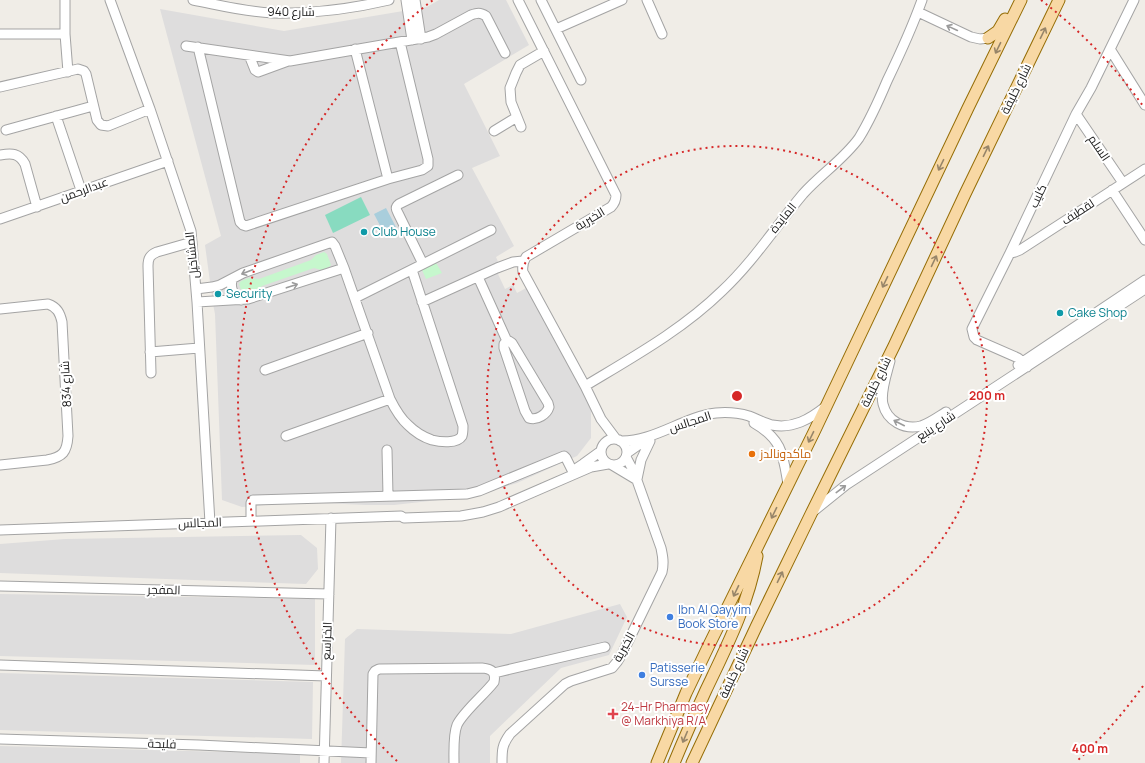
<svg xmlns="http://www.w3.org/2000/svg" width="1145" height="763" viewBox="0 0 1145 763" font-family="Manrope,Cairo,sans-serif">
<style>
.residential{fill:#dedddd}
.park{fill:#c6f7cd}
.pitch{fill:#88dbc0}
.water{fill:#a9cedc}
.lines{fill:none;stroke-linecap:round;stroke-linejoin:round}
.minor-casing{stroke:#a4a4a4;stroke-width:11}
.major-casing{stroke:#956d06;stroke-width:13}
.minor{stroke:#fff;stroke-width:9}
.major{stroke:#f8d8a4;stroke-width:11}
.oneway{stroke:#9b9b9b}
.oneway2{stroke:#978569}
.ring{fill:none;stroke:#d62828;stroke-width:2;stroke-dasharray:2 4}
.culture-dot{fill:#0f9aa8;stroke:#fff;stroke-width:1.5}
.food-dot{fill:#e8710a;stroke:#fff;stroke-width:1.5}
.shop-dot{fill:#3f7fe0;stroke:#fff;stroke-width:1.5}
.health-dot{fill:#e0444e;stroke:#fff;stroke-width:1.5}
.labels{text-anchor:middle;stroke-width:4;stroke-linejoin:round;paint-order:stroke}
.street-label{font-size:12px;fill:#202020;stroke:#fff}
.culture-label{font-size:12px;fill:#0d838f;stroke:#fff;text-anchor:start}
.food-label{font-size:12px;fill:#c56008;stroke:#fff;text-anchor:start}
.shop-label{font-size:12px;fill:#366cbe;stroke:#fff;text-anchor:start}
.health-label{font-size:12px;fill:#be3a42;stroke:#fff;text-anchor:start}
.centre{fill:#d62828;stroke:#fff;stroke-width:2}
.ring-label{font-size:12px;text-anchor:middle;font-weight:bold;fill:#d62828;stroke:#fff;stroke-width:4;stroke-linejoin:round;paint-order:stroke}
</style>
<rect width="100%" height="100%" fill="#f0ede7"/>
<path class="residential" d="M439 0H506L529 45 464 84 500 156 472 168 514 246 496 257 502 271 498 274 505 289 513 285 517 293 528 287 591 399V438L577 456 517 483 474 496 394 505H366L300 502 242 507 222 500 215 314 213 304 205 245 221 236 160 9 284 31 427 7Z
M301 535 317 548 318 569 306 584 0 573V544L65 539Z
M0 594 315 599V665L0 656Z
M620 604 627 617 609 655 561 668 490 736V763H341L345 639 357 629 511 634Z
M0 673 313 682 312 739 0 730Z
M0 746 300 754V763H0Z"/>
<path class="park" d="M324 252 327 254 331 265 329 267 321 270 314 268 262 286 254 293 246 296 243 295 239 284 241 281 249 278 259 279 311 260 316 255Z
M435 261 442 273 426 279 422 270V268Z"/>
<path class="pitch" d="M361 197 370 215 333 233 325 215Z"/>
<path class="water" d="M386 208 397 229 385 235 374 214Z"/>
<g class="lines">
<defs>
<path id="minor" d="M65 0V34L68 72
M110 0 150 109 191 231 197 302 210 523
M193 0C219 5 246 12 272 13 311 14 351 9 389 0
M406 0 412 40
M415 0 421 39
M518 0 616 195C616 200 615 203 611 207L526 257C523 262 522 266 523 272L585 386 601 419 616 439
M541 0 581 80
M647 0 662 34
M918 12 971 37 980 39 988 38
M556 29 622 0
M0 34H65
M186 46 290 61 428 37 436 34 471 15C477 13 480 12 486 16L505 53
M198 47 240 222 243 225 246 226 388 179 422 170 428 166V159L400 42
M355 49 388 179
M1110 49 1145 105
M249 55 255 70 258 72 288 61
M0 87 78 69 84 71 86 74 97 120 101 125 108 126 150 109
M1076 114 1123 183
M56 116 81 190
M521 127 511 102 510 88 516 73 520 65 544 51
M6 130 93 106
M494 131 517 117
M0 155C12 153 19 153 25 164L37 207
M1112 190 1145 240
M0 219 168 161
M1010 253 1015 252 1020 250 1145 169
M423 264 398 213C396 209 395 207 399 204L458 175
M478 277 507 341H509L512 343 548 403 549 407C547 414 537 421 529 418L525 411 504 348V344L507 341
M232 279C230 289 233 294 241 300
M196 289 212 287 220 285 243 273 332 242 335 246 344 268 390 399C395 409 400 418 408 425 414 431 423 437 432 440 440 442 457 444 462 436 463 433 463 429 463 426L412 270
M355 298 491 230
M197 302 248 299 344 268
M422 302 497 268 513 262 523 261
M0 309 48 304C57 307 60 313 62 322L68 436C67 452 63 457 47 460L0 465
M150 352 199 348
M890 361C887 373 880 392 883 404 887 421 904 430 921 426 930 423 938 417 946 412
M1018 365 1145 280
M1027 367 1018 358 977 340 974 337 972 329 1010 253 1076 114 1091 88 1134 0
M265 370 368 333
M151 373 148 266C148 258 150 255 157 252L192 242
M585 386C633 357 682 330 722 291 753 262 776 226 803 194 821 174 844 159 859 138 870 120 879 100 887 81 900 54 912 28 922 0
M754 423C782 439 783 454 788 484
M286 436 390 399
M601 452a13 13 0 1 1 26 0a13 13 0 1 1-26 0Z
M620 441C654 442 683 417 716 413 727 412 739 413 749 416 757 419 764 423 772 425 793 429 810 419 825 407
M387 450 388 496
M627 453 637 446 646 442
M612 465 637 480
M577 468 583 464 601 451
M637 479 641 460 650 441
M815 510 846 485 1145 289
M251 521V503L252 501 253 500 467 494 479 491 564 456 566 458 572 470
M0 530 401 516 404 518 461 516 483 512 499 507 591 467 608 464
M0 586 329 594
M0 665 326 676
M494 673 605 647
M0 739 199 745 371 753
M324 763 331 518
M371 763 373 674 375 671 379 669 482 668C492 669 496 672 494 682 485 694 463 712 457 725 453 735 454 752 454 763
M502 763C502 750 502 745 510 734L565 684 571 681 612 668 617 662 622 654 662 572C664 563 663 557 661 548L634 472 626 457"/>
<path id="major" d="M988 38 998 31 1005 19
M657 763 686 693 710 643 814 432 968 108 1021 0
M674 763C684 739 695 714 706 690 727 646 748 605 757 556
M692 763 757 625 811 514 894 346 965 194 1059 0"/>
</defs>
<use href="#minor" class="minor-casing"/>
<use href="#major" class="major-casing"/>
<use href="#minor" class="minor"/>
<use href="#major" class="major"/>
</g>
<defs><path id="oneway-shaft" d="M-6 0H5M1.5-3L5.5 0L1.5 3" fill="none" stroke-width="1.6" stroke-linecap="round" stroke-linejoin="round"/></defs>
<g class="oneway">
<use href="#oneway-shaft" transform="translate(952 28) rotate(-155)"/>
<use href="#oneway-shaft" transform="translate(247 272) rotate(159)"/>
<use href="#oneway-shaft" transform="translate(292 286) rotate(-18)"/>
<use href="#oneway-shaft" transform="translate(899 423) rotate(-153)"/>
<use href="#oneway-shaft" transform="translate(841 489) rotate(-37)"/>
</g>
<g class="oneway2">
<use href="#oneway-shaft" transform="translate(1043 33) rotate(-64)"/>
<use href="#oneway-shaft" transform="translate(998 48) rotate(116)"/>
<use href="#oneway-shaft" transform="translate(986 151) rotate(-64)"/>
<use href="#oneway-shaft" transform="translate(941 165) rotate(116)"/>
<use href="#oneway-shaft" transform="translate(934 261) rotate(-65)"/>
<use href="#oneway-shaft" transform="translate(885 282) rotate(116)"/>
<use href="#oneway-shaft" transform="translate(811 437) rotate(116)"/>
<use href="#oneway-shaft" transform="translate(774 513) rotate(116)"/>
<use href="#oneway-shaft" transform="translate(780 577) rotate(-64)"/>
<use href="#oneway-shaft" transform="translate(736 591) rotate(116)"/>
<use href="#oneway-shaft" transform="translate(685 737) rotate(113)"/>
</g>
<g class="ring">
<circle cx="737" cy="396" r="250"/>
<path d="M1143 686A499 499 0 0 1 1077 761M397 761A499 499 0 0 1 433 0M1041 0A499 499 0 0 1 1143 106"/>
</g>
<g class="culture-dot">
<circle cx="364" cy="232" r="4"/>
<circle cx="218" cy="294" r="4"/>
<circle cx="1060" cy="313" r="4"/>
</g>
<circle class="food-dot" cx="752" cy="454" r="4"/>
<g class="shop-dot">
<circle cx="670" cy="617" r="4"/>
<circle cx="642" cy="675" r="4"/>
</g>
<path class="health-dot" d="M611 708h4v4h4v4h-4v4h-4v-4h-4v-4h4z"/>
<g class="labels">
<g class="street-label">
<text x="291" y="16">شارع 940</text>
<text transform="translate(1016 89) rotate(-64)" y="4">شارع خليفة</text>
<text transform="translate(1099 148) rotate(56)" y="4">السلم</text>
<text transform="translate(84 190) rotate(-20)" y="4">عبدالرحمن</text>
<text transform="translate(1038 196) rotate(-65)" y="4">كليب</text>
<text transform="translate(1078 212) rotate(-33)" y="4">لقطيف</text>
<text transform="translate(783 218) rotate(-51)" y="4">المايدة</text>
<text transform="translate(590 219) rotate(-31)" y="4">الخيرية</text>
<text transform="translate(192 255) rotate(-96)" y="4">المشاخيل</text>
<text transform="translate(876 382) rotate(-64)" y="4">شارع خليفة</text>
<text transform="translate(66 384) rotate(-93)" y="4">شارع 834</text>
<text transform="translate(690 422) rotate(-18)" y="4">المجالس</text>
<text transform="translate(936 426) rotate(-33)" y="4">شارع ينبع</text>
<text transform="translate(200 523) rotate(-2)" y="4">المجالس</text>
<text transform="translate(164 590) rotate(1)" y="4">المفجر</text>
<text transform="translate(327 641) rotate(-88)" y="4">الخراسع</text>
<text transform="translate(624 647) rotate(-61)" y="4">الخيرية</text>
<text transform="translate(734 673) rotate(-65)" y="4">شارع خليفة</text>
<text transform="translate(162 744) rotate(2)" y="4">فليحة</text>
</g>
<g class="culture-label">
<text x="372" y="236">Club House</text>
<text x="226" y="298">Security</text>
<text x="1068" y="317">Cake Shop</text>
</g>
<g class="food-label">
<text x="760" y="458">ماكدونالدز</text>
</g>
<g class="shop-label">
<text x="678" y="614">Ibn Al Qayyim<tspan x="678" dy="14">Book Store</tspan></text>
<text x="650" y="672">Patisserie<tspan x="650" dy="14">Sursse</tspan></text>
</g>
<g class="health-label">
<text x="621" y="711">24-Hr Pharmacy<tspan x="621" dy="14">@ Markhiya R/A</tspan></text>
</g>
</g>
<circle cx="737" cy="396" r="6" class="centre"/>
<g class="ring-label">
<text x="987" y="400">200 m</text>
<text x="1090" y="753">400 m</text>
</g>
</svg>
